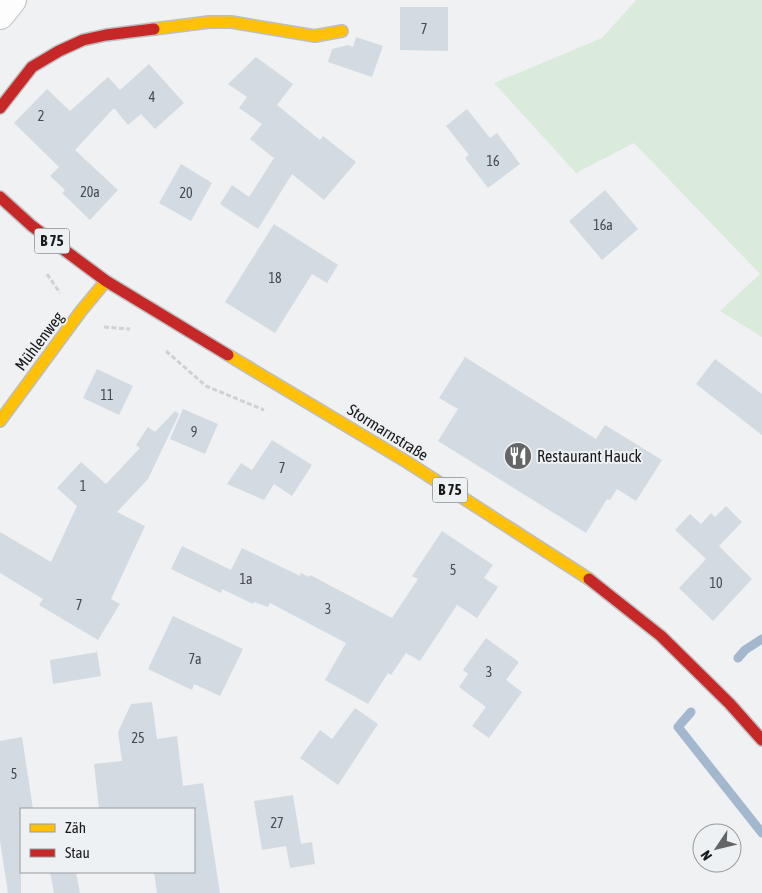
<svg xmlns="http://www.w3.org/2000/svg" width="762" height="893" viewBox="0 0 762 893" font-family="'Asap Condensed',sans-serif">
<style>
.green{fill:#daebdb}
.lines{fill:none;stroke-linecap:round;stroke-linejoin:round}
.stream{stroke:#a3b7ce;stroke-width:9}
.building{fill:#d3dbe2}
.street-casing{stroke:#bebec0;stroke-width:30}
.slow-casing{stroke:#bebec0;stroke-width:14}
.jam-casing{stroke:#bebec0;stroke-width:14}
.path{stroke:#d1d1d2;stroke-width:3;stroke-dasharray:5 2.5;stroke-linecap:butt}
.street{stroke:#fdfdfd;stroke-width:28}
.slow{stroke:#ffc107;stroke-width:11}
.jam{stroke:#c62828;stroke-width:11}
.labels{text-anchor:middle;stroke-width:4;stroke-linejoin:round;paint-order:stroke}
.number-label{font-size:14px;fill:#484a4d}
.shield{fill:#eef1f4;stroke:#585a5b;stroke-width:1}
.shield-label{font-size:15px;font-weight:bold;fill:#18191a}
.street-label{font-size:16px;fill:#18191a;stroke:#eef1f4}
.poi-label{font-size:16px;fill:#18191a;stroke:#eef1f4;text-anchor:start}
</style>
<rect width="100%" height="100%" fill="#eff1f3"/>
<path class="green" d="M636 0H762V337L720 311 760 274 634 143 576 173 494 83 602 38Z"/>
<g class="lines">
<path class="stream" d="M738 658 745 650 762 639
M691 712 678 727 762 833"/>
</g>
<path class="building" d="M400 7H448V51L400 50Z
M356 37 383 46 372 77 328 62 332 49 348 45 353 47Z
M256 57 293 84 277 105 320 140 323 136 356 162 324 200 292 174 258 229 220 204 232 185 249 197 274 158 250 139 262 124 239 108 247 97 228 84Z
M149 64 184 103 155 129 141 114 128 125 114 108 75 150 118 190 90 220 62 193 65 190 50 176 59 167 14 123 47 89 70 111 108 77 120 90Z
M467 109 490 138 497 133 520 164 488 188 465 158 469 155 446 126Z
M181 164 212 183 191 221 159 203Z
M605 190 638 229 602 260 569 221Z
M274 224 338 265 327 283 312 274 275 333 225 302Z
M465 357 596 439 605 425 662 460 636 501 617 489 610 500 607 499 586 533 438 441 458 409 439 398Z
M715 359 762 394V435L696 384Z
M97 369 133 386 119 415 83 398Z
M183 409 218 424 205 454 170 439Z
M175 411 179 414 148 479 117 512 145 526 111 599 120 604 98 640 39 605 43 599 0 573V532L51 562 77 506 57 488 81 462 106 484 140 448 136 445 148 427 155 432Z
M272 440 312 465 292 496 274 484 264 500 227 484 241 463 252 470Z
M726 506 742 522 719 546 752 579 713 621 679 588 706 559 675 530 690 514 701 524 711 513 715 517Z
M442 531 493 565 484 578 498 587 477 618 457 605 420 661 406 653 391 675 388 673 368 704 325 680 346 643 270 603 268 607 254 602 253 604 222 589 221 593 171 569 182 546 231 570 242 548 300 576 301 573 309 577 310 575 392 618 418 579 412 576Z
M173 616 243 649 220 696 194 684 192 690 148 669Z
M486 638 519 662 506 680 522 692 489 738 472 726 486 707 459 687 468 674 463 670Z
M97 652 101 676 53 684 50 660Z
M152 702 157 739 177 736 183 786 203 783 220 893H157L154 872H194V809H99L94 764 122 761 118 732 131 704Z
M355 708 378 724 338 785 300 758 320 730 332 739Z
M22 737 33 809H21V893H8L0 841V741Z
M293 795 301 844 312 842 315 864 290 868 286 846 298 844 262 850 254 801Z
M50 872H76L80 893H54Z"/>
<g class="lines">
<defs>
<path id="street" d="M0 15 12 0"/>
<path id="slow" d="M154 29 209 22H231L315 36 342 31
M228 355 407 462 589 579
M0 421 81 311 106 281"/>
<path id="jam" d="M0 108 32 67 59 51 83 40 106 35 154 29
M0 197 32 226 106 281 228 355
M589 579 661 636 730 704 762 740"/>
</defs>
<use href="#street" class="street-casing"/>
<use href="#slow" class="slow-casing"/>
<use href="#jam" class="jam-casing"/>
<path class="path" d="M47 274 60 293
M104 327 130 329
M166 351 206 386 264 410"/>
<use href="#street" class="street"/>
<use href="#slow" class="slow"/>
<use href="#jam" class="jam"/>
</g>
<defs>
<symbol id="restaurant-disc" viewBox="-11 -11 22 22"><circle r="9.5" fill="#636566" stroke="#eef1f4"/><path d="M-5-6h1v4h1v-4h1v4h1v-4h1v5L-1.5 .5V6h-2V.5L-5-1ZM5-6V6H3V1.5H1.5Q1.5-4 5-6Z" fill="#fff"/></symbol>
</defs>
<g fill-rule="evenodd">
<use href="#restaurant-disc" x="502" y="440" width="32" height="32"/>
</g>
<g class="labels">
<g class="number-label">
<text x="424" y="34">7</text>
<text x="152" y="102">4</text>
<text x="41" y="121">2</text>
<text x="493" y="166">16</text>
<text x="90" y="197">20a</text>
<text x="186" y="198">20</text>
<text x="603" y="230">16a</text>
<text x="275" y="283">18</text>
<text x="107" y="400">11</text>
<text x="194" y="437">9</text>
<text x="282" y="473">7</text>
<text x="83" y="491">1</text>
<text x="453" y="575">5</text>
<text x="246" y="584">1a</text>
<text x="716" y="588">10</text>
<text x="79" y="610">7</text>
<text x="328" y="614">3</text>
<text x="195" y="664">7a</text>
<text x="489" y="677">3</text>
<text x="138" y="743">25</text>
<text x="14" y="779">5</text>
<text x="277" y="828">27</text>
</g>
<g class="shield">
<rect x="34.5" y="228.5" width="35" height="25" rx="4"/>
<rect x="432.5" y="477.5" width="35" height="25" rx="4"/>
</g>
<g class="shield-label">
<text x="52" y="246">B 75</text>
<text x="450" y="495">B 75</text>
</g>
<g class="street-label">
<text transform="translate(39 341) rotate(-53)" y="6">Mühlenweg</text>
<text transform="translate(388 432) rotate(32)" y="6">Stormarnstraße</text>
</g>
<g class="poi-label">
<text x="537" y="462">Restaurant Hauck</text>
</g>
</g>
<rect x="20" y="808" width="175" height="65" fill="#eef1f4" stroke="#989b9d"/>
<rect x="30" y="824" width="25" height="8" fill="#ffc107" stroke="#989b9d"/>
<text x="65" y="833" font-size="15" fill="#18191a">Zäh</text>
<rect x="30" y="849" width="25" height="8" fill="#c62828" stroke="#989b9d"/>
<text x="65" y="858" font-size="15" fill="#18191a">Stau</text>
<g transform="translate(717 848) rotate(235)"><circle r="24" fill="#eef1f4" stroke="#989b9d"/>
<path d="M0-4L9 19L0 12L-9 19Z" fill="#636566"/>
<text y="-8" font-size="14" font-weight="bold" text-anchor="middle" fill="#18191a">N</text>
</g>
</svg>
